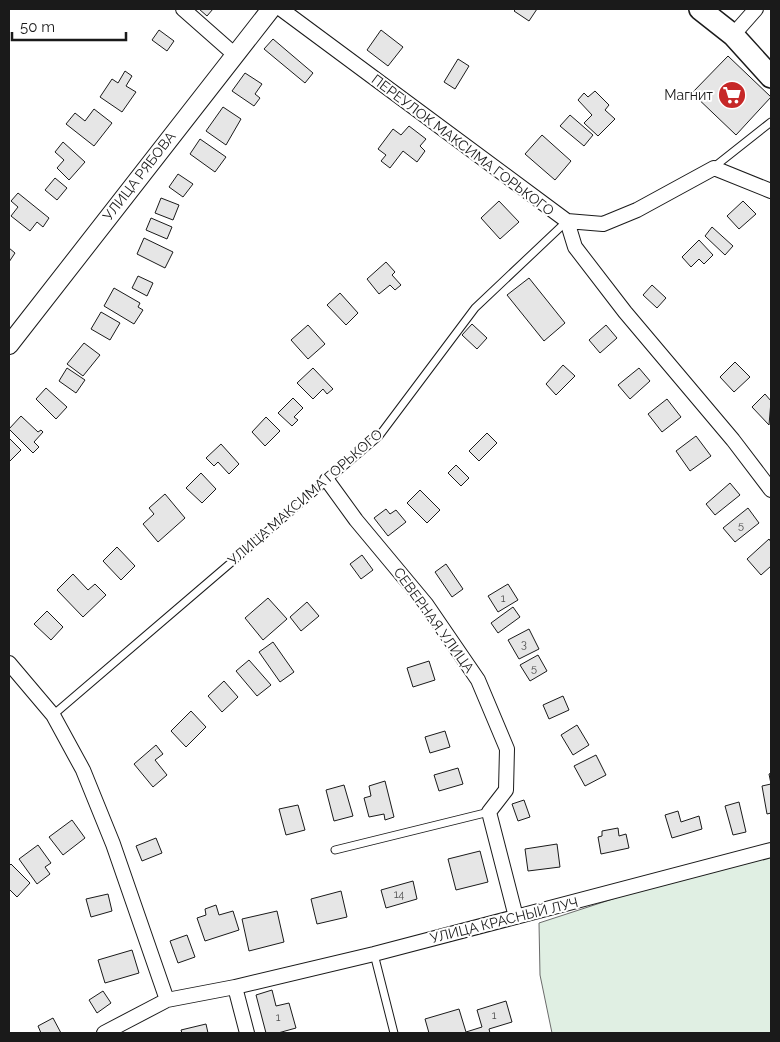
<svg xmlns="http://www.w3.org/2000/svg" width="780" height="1042" viewBox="0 0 780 1042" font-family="Raleway,sans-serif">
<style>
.green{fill:#e0efe3;stroke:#6a6a6a}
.building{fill:#e6e6e6;stroke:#1a1a1a}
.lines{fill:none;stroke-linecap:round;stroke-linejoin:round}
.service-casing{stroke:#1a1a1a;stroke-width:9}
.minor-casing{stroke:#1a1a1a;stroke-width:16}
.tertiary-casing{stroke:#1a1a1a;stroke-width:20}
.primary-casing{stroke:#1a1a1a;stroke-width:24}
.service{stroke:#fff;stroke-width:7}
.minor{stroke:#fff;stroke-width:14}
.tertiary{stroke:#fff;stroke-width:18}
.primary{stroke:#fff;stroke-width:21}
.labels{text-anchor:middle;stroke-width:4;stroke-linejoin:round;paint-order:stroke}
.number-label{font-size:11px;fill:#4d4d4d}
.poi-label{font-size:14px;fill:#1a1a1a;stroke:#fff;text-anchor:end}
.street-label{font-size:14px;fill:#1a1a1a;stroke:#fff}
</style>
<rect width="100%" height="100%" fill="#fff"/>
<path class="green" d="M771 850V1033H552L540 975 539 923 723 863Z"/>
<path class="building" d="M199 9H213L207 16Z
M516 9H537L529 21 514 11Z
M159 30 174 41 167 51 152 40Z
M381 30 403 47 388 66 367 50Z
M273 39 313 73 305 83 264 49Z
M728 56 771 97 736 135 692 93Z
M458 59 469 66 455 89 444 82Z
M125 71 132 76 126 86 136 92 122 112 100 97 112 79 118 83Z
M245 73 262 84 255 94 260 98 254 106 232 91Z
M595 91 609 105 605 110 615 119 598 136 584 123 592 115 578 100 584 93 588 97Z
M223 107 241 119 226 145 206 131Z
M94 109 112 123 94 146 66 124 75 113 85 121Z
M570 115 593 135 584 146 560 126Z
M409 126 426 139 420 146 425 151 417 162 403 151 390 168 381 161 386 155 378 149 393 129 401 135Z
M542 135 571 161 555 180 525 154Z
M200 139 226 157 215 172 190 154Z
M63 142 85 162 69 180 57 168 64 160 55 152Z
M178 174 193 184 183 197 169 187Z
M55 178 67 188 57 200 45 190Z
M18 193 49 218 43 227 37 222 30 231 11 216 18 207 11 201Z
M161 198 179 205 173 220 155 213Z
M499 201 519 222 500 239 481 218Z
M743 201 756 214 739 229 727 216Z
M151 218 172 227 167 239 146 230Z
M712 227 733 246 725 255 705 236Z
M144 238 173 252 165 268 137 254Z
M699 240 713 255 704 264 699 259 691 267 682 257Z
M9 248 15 253 9 262Z
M386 262 395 272 392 275 401 285 395 290 390 285 379 294 367 279Z
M138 276 153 283 147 296 132 288Z
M529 278 565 323 544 341 507 295Z
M652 285 666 298 657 308 643 295Z
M114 288 140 303 138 307 143 310 134 324 104 306Z
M340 293 358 313 346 325 327 305Z
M101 312 120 323 110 340 91 329Z
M472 324 487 338 477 349 462 335Z
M308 325 325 344 308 359 291 340Z
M606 325 617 338 600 353 589 340Z
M84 343 100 355 83 376 67 364Z
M735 362 750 377 734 392 720 377Z
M563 365 575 376 556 395 546 384Z
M67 368 85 380 76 393 59 381Z
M313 368 333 389 327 394 323 389 313 399 297 383Z
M639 368 650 381 630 399 618 385Z
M46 388 67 407 56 419 36 399Z
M765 394 771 401 769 425 752 407Z
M293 398 303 408 294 417 298 420 292 426 278 413Z
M667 399 681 417 662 432 648 414Z
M21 416 38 432 41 430 43 432 34 442 39 447 33 453 9 429Z
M266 417 280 431 265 446 252 432Z
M487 433 497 443 479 461 469 451Z
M696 436 711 456 690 471 676 451Z
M9 438 21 450 9 462Z
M221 444 239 464 229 474 218 462 214 466 206 458Z
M456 465 469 478 461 486 448 473Z
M201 473 216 489 202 503 186 488Z
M730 483 740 495 715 515 706 504Z
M420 490 440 510 427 523 407 503Z
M165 494 185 518 158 542 143 524 154 514 149 508Z
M748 508 759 523 735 542 723 528Z
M386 509 390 514 396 510 406 522 388 536 374 518Z
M769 539 771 542V566L761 575 747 559Z
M117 547 135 566 121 580 103 561Z
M362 555 373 570 361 579 350 564Z
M446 564 463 589 452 597 435 572Z
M73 574 88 590 95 584 106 595 83 617 57 590Z
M508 584 518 600 498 612 488 596Z
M268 598 287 619 263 640 245 618Z
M307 602 319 616 301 631 290 617Z
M513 607 520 617 498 633 491 623Z
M47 611 63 627 51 640 34 624Z
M529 629 539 649 519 659 508 640Z
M273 642 294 672 280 682 259 652Z
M538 655 547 671 530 681 520 665Z
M249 660 271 685 257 696 236 671Z
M429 661 435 680 413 687 407 668Z
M224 681 238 697 222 712 208 696Z
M563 696 569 710 549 719 543 705Z
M191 711 206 727 186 747 171 731Z
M577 725 589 745 573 755 561 735Z
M445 731 450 747 430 753 425 737Z
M156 745 163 754 155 760 167 775 153 787 134 764Z
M596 755 606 775 585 786 574 766Z
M458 768 463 784 439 791 434 775Z
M771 773V813L767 814 762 786 771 784 769 774Z
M385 781 394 817 385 820 384 814 369 817 364 798 371 796 369 786Z
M344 785 353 816 334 821 326 790Z
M524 800 530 817 518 821 512 804Z
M739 802 746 832 733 835 725 806Z
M298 805 305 830 286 835 279 809Z
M678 811 681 822 699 816 702 829 672 838 665 815Z
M72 820 85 838 63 855 49 837Z
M618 828 619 836 626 834 629 848 601 854 598 837 602 836V831Z
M156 838 162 853 142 861 136 846Z
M557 844 560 867 528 871 525 849Z
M38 845 51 863 45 867 50 874 37 884 19 859Z
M480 851 488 882 456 890 448 859Z
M11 864 30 883 17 897 9 889V866Z
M413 881 417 899 386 908 381 890Z
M341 891 347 917 317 924 311 899Z
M108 894 112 911 91 917 86 899Z
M216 905 219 915 233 911 239 930 205 941 197 918 206 915 205 909Z
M277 911 284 942 249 951 242 919Z
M187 935 195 957 178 963 170 941Z
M132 950 139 973 105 983 98 960Z
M272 990 276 1006 289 1003 296 1028 278 1033H266L256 995Z
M103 991 111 1003 97 1013 89 1000Z
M506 1001 512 1022 489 1029 490 1033H429L425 1019 459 1009 466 1032 482 1027 477 1010Z
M53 1018 61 1033H41L38 1026Z
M206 1024 208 1033H182L181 1030Z"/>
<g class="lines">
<defs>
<path id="service" d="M714 167 771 122
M53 715 379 436 475 308 567 221
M335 850 489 812
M374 954 394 1033"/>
<path id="minor" d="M183 9 234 54
M281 9 567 221 575 247 625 312 733 440 771 490
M733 35 756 9
M567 221 603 224 637 210 714 168 771 191
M327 480 356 520 426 604 478 680 507 749 506 790 489 812 516 917
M9 663 53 715 83 770 113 844 167 1000
M235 987 247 1033
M104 1033 167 1000 235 987 374 954 771 850"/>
<path id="tertiary" d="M9 345 271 9"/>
<path id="primary" d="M700 9 733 35 771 77"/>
</defs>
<use href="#service" class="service-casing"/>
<use href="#minor" class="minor-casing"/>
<use href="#tertiary" class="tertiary-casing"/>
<use href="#primary" class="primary-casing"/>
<use href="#service" class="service"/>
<use href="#minor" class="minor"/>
<use href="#tertiary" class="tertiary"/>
<use href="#primary" class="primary"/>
</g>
<defs>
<symbol id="supermarket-disc" viewBox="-11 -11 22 22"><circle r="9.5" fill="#c62828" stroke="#fff"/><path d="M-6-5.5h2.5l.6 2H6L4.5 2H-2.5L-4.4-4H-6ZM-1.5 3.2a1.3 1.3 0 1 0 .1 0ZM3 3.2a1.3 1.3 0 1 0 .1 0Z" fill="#fff"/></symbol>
</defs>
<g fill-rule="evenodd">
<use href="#supermarket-disc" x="716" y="79" width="32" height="32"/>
</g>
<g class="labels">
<g class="number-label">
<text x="741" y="529">5</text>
<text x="503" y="602">1</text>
<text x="524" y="648">3</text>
<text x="534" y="672">5</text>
<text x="399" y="898">14</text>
<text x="494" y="1019">1</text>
<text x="278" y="1021">1</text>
</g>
<g class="poi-label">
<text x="713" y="100">Магнит</text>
</g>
<g class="street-label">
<text transform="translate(463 145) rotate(37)" y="5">ПЕРЕУЛОК МАКСИМА ГОРЬКОГО</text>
<text transform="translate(139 176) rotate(-52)" y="5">УЛИЦА РЯБОВА</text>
<text transform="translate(305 497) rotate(-41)" y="5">УЛИЦА МАКСИМА ГОРЬКОГО</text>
<text transform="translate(434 620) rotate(54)" y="5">СЕВЕРНАЯ УЛИЦА</text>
<text transform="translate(504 920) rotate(-14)" y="5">УЛИЦА КРАСНЫЙ ЛУЧ</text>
</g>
</g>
<rect width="780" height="1042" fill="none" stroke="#1a1a1a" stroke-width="20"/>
<path d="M12 32v8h114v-8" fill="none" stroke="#1a1a1a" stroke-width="2.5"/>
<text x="20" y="32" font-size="15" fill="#1a1a1a" stroke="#ffffff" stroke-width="4" paint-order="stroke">50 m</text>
</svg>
